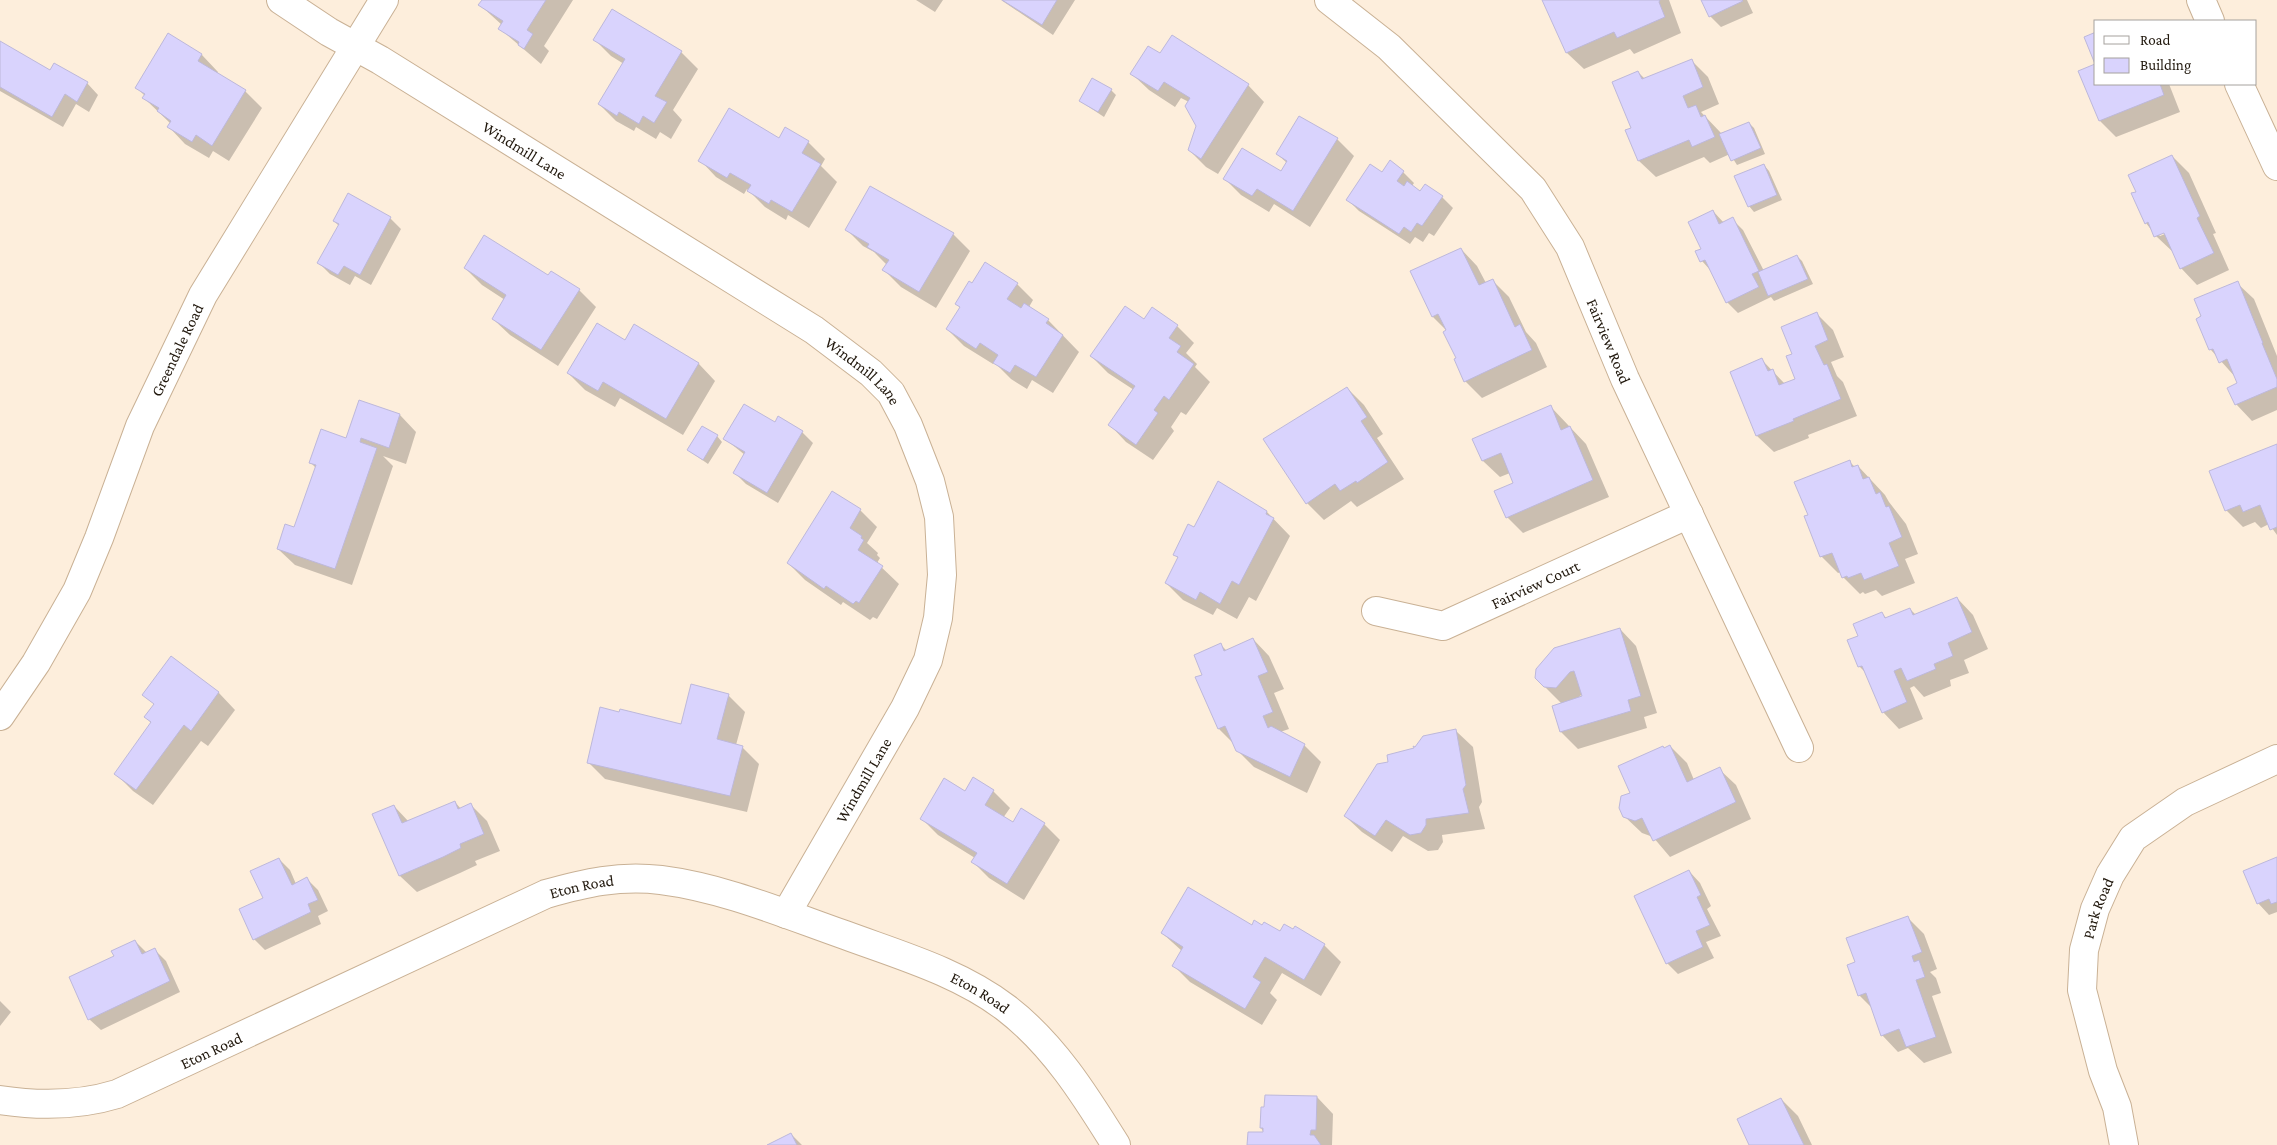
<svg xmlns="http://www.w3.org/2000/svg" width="2277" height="1145" viewBox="0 0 2277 1145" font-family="'Crimson Pro',serif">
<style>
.shadow{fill:#0003;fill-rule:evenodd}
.building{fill:#d9d3fd;stroke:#bdb8da}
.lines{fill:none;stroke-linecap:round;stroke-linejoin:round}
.street-casing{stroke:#c9b195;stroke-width:30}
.street{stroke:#fff;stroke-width:28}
.labels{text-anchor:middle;stroke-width:5;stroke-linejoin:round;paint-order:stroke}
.street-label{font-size:16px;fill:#20170c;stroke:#fff}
</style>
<rect width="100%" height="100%" fill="#fdeedc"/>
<path class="shadow" d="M483 0H573L544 46 549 51 541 64 500 29 502 25 480 5Z
M916 0H943L935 12Z
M1001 0H1075L1053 35Z
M1543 0H1669L1681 33 1634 54 1630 49 1584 69 1567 53Z
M1702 0H1747L1753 13 1721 27 1710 16Z
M168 35 202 55 218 72 217 74 245 91 262 108 229 161 213 151 209 158 185 144 169 127 171 124 144 98 145 96 136 87Z
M595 40 681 52 698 69 673 110 682 120 671 139 660 132 656 139 636 127 634 131 616 121 599 104 624 64 611 56Z
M0 42 51 71 55 64 87 83 98 95 89 112 76 104 63 127 0 91Z
M1161 55 1248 85 1264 102 1218 174 1206 167 1189 150 1198 126 1189 102 1181 98 1175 107 1149 90 1132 74Z
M1691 60 1708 77 1719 104 1701 112 1721 133 1749 123 1754 128 1765 154 1737 165 1730 154 1710 163 1704 157 1656 177 1639 161 1633 128 1638 72 1645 79Z
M2079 72 2096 84H2169L2180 112 2116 137 2100 121Z
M1111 90 1116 95 1104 117 1080 101Z
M1337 139 1354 156 1310 227 1274 204 1269 212 1241 195 1225 179 1281 173 1287 163 1277 154Z
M779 140 808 142 825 159 821 166 837 182 809 228 788 215 786 220 765 207 747 189 744 194 716 177 700 160Z
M2172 156 2189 173 2216 233 2213 234 2229 270 2197 285 2181 268 2174 253 2156 236 2146 223 2137 192ZM2169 230 2170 232 2160 236 2158 234Z
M1764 165 1769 171 1782 200 1754 212 1749 206Z
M1403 172 1414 183 1412 186 1421 192 1442 197 1453 208 1434 236 1429 233 1423 242 1415 237 1410 244 1359 211 1348 200Z
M1713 211 1724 223 1732 219 1743 230 1764 271 1797 256 1802 261 1813 284 1774 301 1771 297 1738 313 1727 302 1712 272 1702 261 1703 249Z
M390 218 401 229 371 285 355 276 350 285 330 274 319 263 339 226 334 221Z
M846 229 953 234 970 251 936 308 901 287 884 270 887 265 874 252 863 246Z
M1461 249 1477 266 1486 283 1492 280 1509 297 1526 332 1536 343 1547 367 1482 398 1465 381 1447 331 1433 317 1412 272Z
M465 268 548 277 579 290 596 307 558 366 510 335 493 319 505 300 482 285Z
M2237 283 2254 299 2277 356V410L2252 421 2236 404 2239 384 2237 379 2211 350 2197 319Z
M1017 284 1033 300 1029 307 1048 320 1079 352 1053 393 1032 380 1027 389 1011 379 994 362 993 364 964 346 947 329 961 308 956 304Z
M1816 313 1833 330 1844 357 1831 362 1837 376 1843 382 1857 416 1808 435 1809 438 1774 452 1757 436 1731 372 1762 360 1785 384 1796 380 1793 355Z
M1144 320 1177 326 1194 343 1186 353 1197 364 1195 367 1210 382 1186 415 1181 412 1171 427 1174 431 1153 460 1126 442 1110 425 1134 390 1108 373 1091 356Z
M635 326 699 364 715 381 683 435 620 398 615 407 585 390 568 373 626 342Z
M1347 388 1364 405 1383 434 1377 438 1404 479 1357 507 1351 501 1324 520 1307 503Z
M360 401 400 415 416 432 406 464 383 456 393 466 352 585 295 565 278 549 295 529 316 468 310 462 347 439Z
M1551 407 1586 444 1609 497 1523 533 1507 517 1515 484 1510 473 1500 477 1483 461 1474 439Z
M775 424 802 432 813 443 778 503 746 484 734 472 745 455 725 439Z
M717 436 722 442 708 464 688 450Z
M2277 445V535L2269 524 2261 528 2255 522 2243 527 2226 510Z
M1849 461 1855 467 1858 466 1885 495 1889 502 1906 524 1918 554 1905 559 1915 583 1882 596 1876 590 1865 594 1863 592 1860 594 1843 577 1841 572 1838 573 1821 556 1809 515Z
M1218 483 1267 512 1290 536 1256 601 1249 597 1237 619 1217 608 1213 615 1183 600 1166 583 1179 559 1174 554 1195 529Z
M860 510 877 527 867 543 878 553 877 555 880 558 877 563 899 584 877 619 873 617 870 620 843 602 841 605 805 580 788 563Z
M1957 598 1973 615 1988 649 1964 660 1969 673 1950 680 1951 686 1924 697 1914 686 1910 688 1923 719 1899 729 1883 712 1866 673 1859 666 1860 636 1882 613 1887 619 1910 609 1916 615Z
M1620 629 1636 646 1657 713 1644 717 1647 728 1578 749 1561 732 1553 706 1562 704 1545 687ZM1583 693 1584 697 1577 699Z
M1253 639 1269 656 1284 689 1274 693 1289 729 1280 732 1304 745 1321 762 1307 793 1254 767 1237 750 1233 743 1219 729 1197 678 1204 675 1220 644 1227 651Z
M171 658 219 693 235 710 208 746 201 741 153 805 133 791 116 774 151 723 146 717 155 705 144 694Z
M728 695 745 712 736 745 742 747 759 764 747 812 605 779 588 762 682 726Z
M1456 731 1473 747 1482 802 1479 807 1485 829 1442 835 1443 842 1438 850 1428 851 1403 836 1392 852 1362 832 1345 816 1389 763Z
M1670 746 1687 763 1694 780 1719 769 1736 785 1751 819 1670 857 1653 837 1642 833 1624 816 1631 793 1664 749Z
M993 791 1010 808 1003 818 1013 824H1044L1060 840 1024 900 989 878 973 862 975 858 938 835 921 818 965 792Z
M455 802 461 809 471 805 487 821 500 851 475 861 477 865 460 873 417 892 400 876 374 814 394 806 409 822Z
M279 859 290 870 296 884 307 879 318 890 328 911 318 916 321 924 265 950 254 939 264 899Z
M2277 859V912L2269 915 2258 903Z
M1689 871 1700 883 1711 906 1707 909 1721 936 1706 942 1714 958 1678 974 1667 963Z
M1908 918 1924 934 1937 969 1930 972 1936 978 1941 993 1932 996 1952 1053 1924 1063 1908 1048 1898 1052 1882 1035 1872 1008 1859 995 1857 963Z
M1253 927 1281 933 1293 931 1295 928 1324 945 1341 962 1321 996 1282 973 1270 993 1277 1000 1262 1025 1190 982 1174 966 1182 951 1162 933Z
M135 941 147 953 154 949 166 961 180 992 101 1030 89 1019 115 957Z
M0 1001 11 1012 0 1026Z
M1317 1097 1333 1114 1332 1145H1248L1264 1133 1261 1128Z
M1781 1099 1798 1116 1812 1145H1751Z
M791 1134 802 1145H770Z"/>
<path class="building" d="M482 0H546L527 30 533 34 524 49 518 45 519 42 498 29 503 21 478 5Z
M1002 0H1057L1042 25Z
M1542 0H1660L1659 2 1665 17 1617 38 1614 32 1566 53Z
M1701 0H1742L1743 1 1709 17Z
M612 9 682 51 655 96 667 102 654 123 643 116 639 124 619 112 617 116 598 104 625 59 593 40Z
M2096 32V84H2160L2164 95 2099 121 2078 71 2095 64 2084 37Z
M168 33 202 54 198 61 246 90 212 146 196 135 192 142 167 127 171 121 157 111 159 108 142 98 145 94 135 88Z
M1172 35 1249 84 1201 159 1188 150 1196 126 1185 106 1190 98 1164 82 1158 91 1130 74 1148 46 1160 53Z
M0 41 50 70 54 63 88 82 77 102 65 94 52 117 0 87Z
M1692 59 1703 87 1683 96 1688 108 1696 105 1701 117 1705 115 1715 137 1692 147 1689 140 1638 161 1625 130 1631 128 1612 82 1638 71 1642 79Z
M1092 78 1112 89 1098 112 1079 101Z
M729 108 779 138 785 127 809 141 802 153 821 164 792 212 771 200 769 204 747 191 751 185 730 173 727 178 698 161Z
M1299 116 1338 138 1293 211 1257 189 1252 196 1223 179 1242 148 1281 171 1287 161 1276 154Z
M1749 122 1761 148 1731 161 1719 134Z
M2172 155 2200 216 2197 218 2214 253 2180 269 2164 233 2154 237 2148 222 2145 224 2131 193 2136 192 2128 175Z
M1390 160 1404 171 1397 181 1404 186 1407 181 1420 191 1425 184 1443 196 1422 226 1417 223 1411 232 1404 227 1399 234 1346 200 1370 164 1382 172Z
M1764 164 1777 195 1748 207 1734 176Z
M870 186 954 233 919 292 882 270 889 260 867 247 869 244 845 230Z
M348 193 391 217 360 275 344 266 338 275 317 263 339 224 333 221Z
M1713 210 1719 224 1733 217 1759 271 1752 274 1759 287 1726 303 1705 260 1700 262 1695 251 1701 249 1688 222Z
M484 235 548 275 551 271 580 289 541 350 492 319 506 295 464 268Z
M1461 248 1479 285 1493 279 1515 327 1520 324 1532 350 1464 382 1454 359 1456 358 1443 332 1446 330 1438 314 1432 317 1410 271Z
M1797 255 1808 279 1768 296 1758 272Z
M985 262 1018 283 1007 299 1021 308 1024 303 1049 319 1046 323 1063 335 1036 377 1015 365 1010 373 993 363 998 355 980 343 976 349 946 329 960 307 955 304 969 281 972 283Z
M2238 281 2263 343H2262L2277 379V387L2235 405 2227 388 2237 383 2227 359 2219 363 2213 349 2209 350 2196 319 2201 316 2194 299Z
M1125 306 1144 319 1152 307 1178 325 1169 338 1181 346 1177 352 1194 364 1169 400 1164 396 1154 410 1158 413 1136 445 1108 425 1135 386 1090 356Z
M1817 312 1828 340 1815 346 1824 365 1827 364 1841 399 1793 419 1794 421 1756 436 1730 372 1762 358 1768 371 1773 369 1779 385 1795 379 1786 356 1792 354 1781 327Z
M597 323 625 340 634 324 699 363 666 419 603 382 598 391 567 373Z
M1347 387 1367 417 1361 421 1388 462 1357 483 1356 481 1340 491 1335 484 1306 504 1263 439Z
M359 400 400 414 389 448 361 438 360 442 377 448 335 569 277 549 285 524 294 527 316 465 309 463 321 429 346 438Z
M744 404 775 422 778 416 803 431 767 493 733 473 745 452 723 439Z
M1551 405 1561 430 1570 426 1593 480 1506 518 1494 491 1513 483 1501 453 1482 461 1472 439Z
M702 426 718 435 703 460 687 450Z
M2277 444V527L2270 530 2260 505 2243 512 2240 505 2225 511 2209 471Z
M1850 460 1852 467 1858 465 1863 479 1869 477 1876 494 1880 492 1886 507 1889 506 1902 537 1889 543 1899 566 1864 580 1861 573 1848 578 1847 576 1842 578 1832 553 1820 557 1804 516 1808 515 1794 482Z
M1218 481 1267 511 1266 514 1274 518 1239 585 1232 581 1220 604 1200 592 1196 600 1165 583 1178 557 1173 555 1188 524 1194 527Z
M832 491 861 509 850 528 862 536 861 538 864 540 858 550 883 566 859 603 856 601 853 604 826 586 824 589 787 563Z
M1957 597 1972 632 1948 643 1953 656 1934 664 1936 669 1907 681 1901 668 1894 671 1907 702 1882 713 1862 666 1858 667 1847 640 1858 636 1853 624 1882 612 1885 618 1910 608 1913 615Z
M1620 628 1641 696 1628 700 1631 711 1560 732 1552 706 1582 696 1574 671 1570 672 1556 688 1544 687 1535 678 1536 669 1554 648Z
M1253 638 1268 672 1258 676 1273 712 1263 716 1268 728 1271 726 1305 744 1290 777 1236 751 1225 726 1218 729 1195 677 1202 675 1194 655 1221 643 1224 651Z
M171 656 219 692 191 731 184 725 136 790 114 774 151 722 144 717 154 704 142 695Z
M691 684 729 694 717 739 743 746 730 796 587 763 600 707 619 712 620 709 681 724Z
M1456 729 1466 785 1463 789 1469 813 1426 819V825L1421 833 1410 835 1386 820 1375 836 1344 816 1377 764 1388 762 1387 755 1414 748 1413 746 1415 747 1423 736Z
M1670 745 1687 782 1720 767 1736 802 1653 841 1642 818 1635 821 1623 817 1619 808 1621 796 1630 793 1618 766 1663 746 1664 748Z
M973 777 994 790 985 805 1013 822 1021 808 1045 823 1007 884 971 862 977 853 920 819 944 778 965 791Z
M455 801 458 809 471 803 484 834 460 844 461 848 443 857 399 876 372 814 394 805 402 823Z
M2277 857V902L2271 904 2269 899 2257 904 2243 871Z
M279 858 292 885 307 877 318 900 308 904 311 912 253 940 239 909 263 898 250 871Z
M1689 870 1701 895 1697 897 1710 925 1696 931 1703 947 1666 964 1634 896Z
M1188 887 1252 925 1254 920 1262 925 1264 922 1280 931 1284 924 1293 929 1295 926 1325 944 1304 980 1265 957 1253 977 1261 982 1245 1009 1172 966 1183 947 1161 933Z
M1908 916 1922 952 1912 956 1914 962 1919 960 1925 977 1916 980 1936 1037 1906 1047 1899 1029 1881 1036 1866 993 1858 996 1847 965 1855 962 1846 938Z
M135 940 142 954 155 948 170 981 88 1020 69 977 114 956 111 951Z
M1265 1095 1317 1096 1316 1130H1311L1310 1135H1314L1321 1145H1247L1248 1132H1263V1128H1260L1261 1107H1264Z
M1781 1098 1804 1145H1749L1737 1119Z
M791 1133 797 1145H767Z"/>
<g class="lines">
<defs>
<g id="street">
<path id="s1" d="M281 0 329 32 380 60 814 330 871 373 891 393 908 425 930 481 939 517 942 575 938 618 928 660 905 708 786 914"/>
<path id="s2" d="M1329 0 1389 47 1533 189 1570 247 1625 379 1799 748"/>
<path d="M2201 0 2210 21"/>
<path d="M2239 84 2277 166"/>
<path id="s3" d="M1376 611 1443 626 1689 514"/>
<path id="s4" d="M0 716 36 663 77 591 99 538 140 426 203 295 384 0"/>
<path id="s5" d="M0 1100C40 1106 78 1106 117 1094L546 894C585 883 619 875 661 880 724 888 785 914 845 935 899 955 959 972 1006 1008 1053 1044 1085 1095 1116 1145"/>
<path id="s6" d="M2124 1145 2117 1107 2103 1071 2082 990 2084 950 2095 909 2110 875 2133 838 2185 802 2277 759"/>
</g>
</defs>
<use href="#street" class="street-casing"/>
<use href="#street" class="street"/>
</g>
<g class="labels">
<g class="street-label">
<text dy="6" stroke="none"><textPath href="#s1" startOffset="286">Windmill Lane</textPath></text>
<text dy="6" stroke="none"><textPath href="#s2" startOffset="449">Fairview Road</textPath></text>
<text dy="6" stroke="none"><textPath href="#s4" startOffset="408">Greendale Road</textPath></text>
<text dy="6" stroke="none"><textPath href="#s1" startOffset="691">Windmill Lane</textPath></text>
<text dy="6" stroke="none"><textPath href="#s3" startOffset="170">Fairview Court</textPath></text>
<text transform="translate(863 780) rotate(-60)" y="6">Windmill Lane</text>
<text dy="6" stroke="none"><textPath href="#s5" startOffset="628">Eton Road</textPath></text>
<text dy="6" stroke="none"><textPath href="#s6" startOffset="245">Park Road</textPath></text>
<text dy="6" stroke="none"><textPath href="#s5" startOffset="1048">Eton Road</textPath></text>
<text dy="6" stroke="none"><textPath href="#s5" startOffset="222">Eton Road</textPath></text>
</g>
</g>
<rect x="2094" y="20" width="162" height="65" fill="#ffffff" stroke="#a6a29e"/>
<rect x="2104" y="36" width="25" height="8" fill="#ffffff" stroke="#a6a29e"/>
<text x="2140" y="45" font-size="15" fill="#20170c">Road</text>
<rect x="2104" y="58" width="25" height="15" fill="#d9d3fd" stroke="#a6a29e"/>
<text x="2140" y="70" font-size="15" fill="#20170c">Building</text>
</svg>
